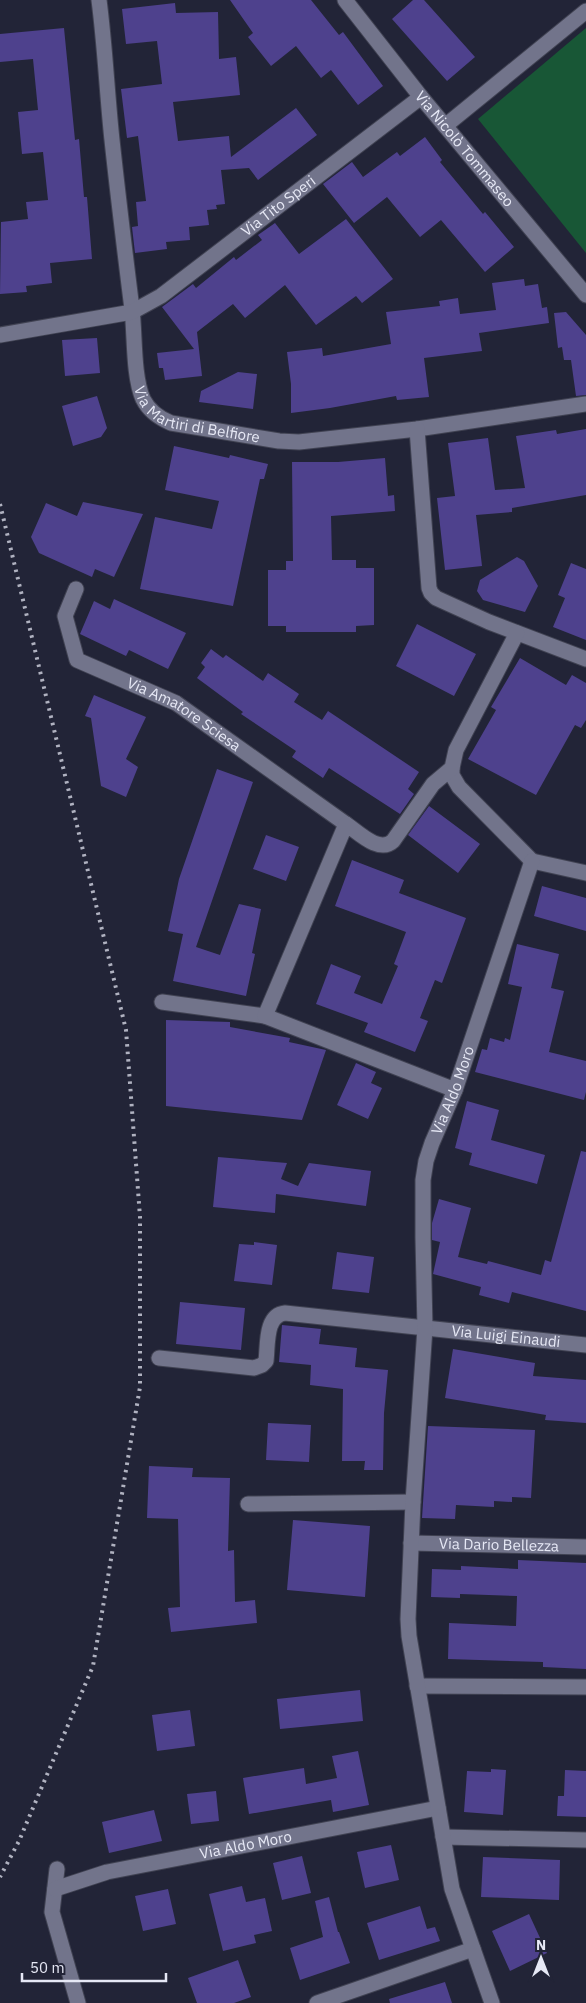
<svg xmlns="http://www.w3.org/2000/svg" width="586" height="2003" viewBox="0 0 586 2003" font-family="'IBM Plex Sans',sans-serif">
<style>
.green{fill:#185736}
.building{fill:#4e418d}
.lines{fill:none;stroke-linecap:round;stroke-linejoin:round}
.minor-casing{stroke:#404252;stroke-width:17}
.minor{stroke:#72748b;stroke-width:15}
.rail{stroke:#b0b2c0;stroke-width:4;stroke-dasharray:2.5 5;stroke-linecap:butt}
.labels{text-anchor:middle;stroke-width:4.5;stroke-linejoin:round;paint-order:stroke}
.street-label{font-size:15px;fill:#e6e8f5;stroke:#222437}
</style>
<rect width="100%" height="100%" fill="#222437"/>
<path class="green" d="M586 28V253L478 119Z"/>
<path class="building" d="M230 0H311L339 35 343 32 383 86 358 105 331 70 321 78 296 46 271 66 248 37 253 33Z
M413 0H424L475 57 447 81 392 19Z
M175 3 176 13 218 12 219 59 236 57 240 95 173 102 178 141 229 136 231 157 296 108 317 135 258 180 249 168 221 170 225 204 216 205 217 209 207 210 209 225 189 227 190 240 166 242 167 249 135 253 132 227 138 226 136 202 146 201 138 136 127 138 121 89 162 84 157 41 126 44 122 9Z
M64 28 75 140 79 139 84 197H87L92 259 50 263 52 283 26 286 27 292 0 294 1 222 28 219 26 202 48 200 43 152 22 154 18 112 38 110 33 59 0 62V34Z
M425 137 442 160 440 162 483 214 485 212 514 247 485 272 441 220 420 237 387 197 354 223 323 184 352 162 363 177 397 152 400 156Z
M346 219 393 279 362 303 356 296 316 325 285 285 245 318 233 304 197 332 202 376 165 380 163 368H159L157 353 194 349 162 307 193 284 196 288 234 257 236 260 262 240 258 235 275 223 299 254Z
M524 279 525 286 538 284 542 308 547 307 549 323 479 333 482 351 424 358 429 397 397 400 396 396 330 408 291 413V384L287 352 322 348 323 356 391 344 386 312 440 306 439 301 458 298 460 314 496 310 492 283Z
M566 312 586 335V395L576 396 571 360H564L562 347 558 348 554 313Z
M97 338 100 373 65 376 62 340Z
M238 372 257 374 253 409 199 402 201 391Z
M97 396 107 428 101 437 73 446 62 406Z
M586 429V495L512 508V512L476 515 482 566 445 570 437 498 455 496 448 443 488 438 495 490 525 488 516 436 556 430 557 434Z
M174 446 229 458 230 455 268 464 264 479H260L233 606 140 589 155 517 212 529 219 501 165 490Z
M385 458 388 496 394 495 395 511 331 516 332 560H356V568H374V625L356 626V632H286V626H268V570H286V561H293L292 462H338Z
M83 502 143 514 114 577 95 569 92 577 39 553 31 537 46 503 77 516Z
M517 557 524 561 538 586 525 612 483 600 477 591 480 580Z
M571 563 586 569V640L553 627 565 598 558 595Z
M114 599 186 633 168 669 129 650 126 656 80 634 94 601 110 609Z
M417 624 476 654 454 696 396 666Z
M211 649 223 658 226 655 263 681 268 673 299 694 294 702 322 720 328 711 419 772 408 789 414 794 400 814 329 768 323 778 292 757 296 751 241 714 243 712 197 678 205 667 201 663Z
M520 658 566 685 572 675 586 683V720L581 728 575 725 536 795 468 759 496 710 491 707Z
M94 695 146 717 126 759 138 767 126 797 101 786 91 718 85 716Z
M217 769 253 782 196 947 220 955 239 904 261 909 252 953 255 954 246 996 173 981 183 934 168 931 179 879Z
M429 806 480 844 458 873 408 835Z
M266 835 299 847 286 881 253 869Z
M352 860 404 880 399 893 466 918 442 983 435 980 420 1018 428 1021 415 1052 364 1032 368 1023 316 1004 331 964 361 976 354 993 382 1004 398 966 394 964 406 932 335 906Z
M542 886 586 898V931L534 916Z
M517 944 559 954 551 988 564 991 549 1052 586 1061V1092L584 1100 475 1072 482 1049 487 1050 490 1038 504 1042 505 1038 510 1040 522 987 508 984Z
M166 1020 230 1022V1027L290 1038 289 1042 326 1050 302 1120 166 1106Z
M356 1063 376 1072 371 1083 382 1088 368 1119 337 1105Z
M467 1101 499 1110 491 1140 545 1155 537 1184 469 1165 472 1153 455 1148Z
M581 1151 586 1152V1311L512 1292 509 1303 479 1295 481 1287 433 1274 440 1242 432 1240V1223L439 1199 471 1208 458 1257 487 1264 488 1261 541 1275 545 1260 551 1262Z
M218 1157 287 1163 281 1179 298 1186 309 1163 371 1171 366 1206 276 1194 275 1213 213 1207Z
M254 1242 277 1245 272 1285 234 1281 239 1244 254 1245Z
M337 1252 374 1257 369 1293 332 1289Z
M180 1302 245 1308 241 1350 176 1344Z
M282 1325 321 1329 319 1344 357 1348 355 1367 388 1370 384 1413 383 1470H364L365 1461H342L343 1389 310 1385 311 1365 279 1362Z
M453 1349 535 1363 533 1376 586 1380V1423L545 1420 546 1415 445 1398Z
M268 1423 311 1425 309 1462 266 1460Z
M428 1426 535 1430 531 1498 512 1497V1502L494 1501V1507L456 1505 455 1519 422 1518Z
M149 1466 193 1468 192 1477 230 1478 228 1551 234 1550 235 1602 255 1600 257 1623 171 1632 168 1608 180 1607 178 1519 147 1518Z
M293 1520 370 1526 365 1597 287 1590Z
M518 1560 586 1563V1669L543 1667V1662L448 1659 449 1623 516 1626 517 1596 460 1594V1598L431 1597 432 1569 461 1570V1566L518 1569Z
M360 1690 363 1721 280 1729 277 1699Z
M190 1710 195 1746 157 1751 152 1715Z
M358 1751 369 1805 333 1812 331 1800 249 1814 243 1778 304 1768 306 1784 337 1778 332 1756Z
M491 1769 506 1770 503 1815 464 1812 467 1771 491 1772Z
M565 1770 586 1771V1817L557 1816 558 1796H564Z
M216 1791 219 1821 191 1824 187 1794Z
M154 1810 162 1841 109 1853 102 1822Z
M391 1845 399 1880 365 1888 357 1852Z
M302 1856 311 1893 282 1900 273 1863Z
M483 1857 560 1860 559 1900 481 1897Z
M242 1886 246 1902 265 1898 272 1931 254 1935 256 1943 223 1951 209 1894Z
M168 1889 176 1924 143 1931 135 1896Z
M329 1897 338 1932H339L350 1963 300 1980 290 1948 323 1937 315 1901Z
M420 1906 427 1929 435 1927 440 1941 379 1960 367 1923Z
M529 1914 547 1953 510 1971 492 1931Z
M238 1960 251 1997 234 2003H197L188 1978Z
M445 1982 452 2003H390L389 1999Z"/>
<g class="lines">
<defs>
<g id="minor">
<path id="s1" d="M99 0C105 46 107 93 112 140 118 196 125 253 132 309 135 335 133 376 143 399 149 411 159 418 171 423L279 441 299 442 417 429 586 404"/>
<path id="s2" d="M345 0 421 97 586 295"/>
<path d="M445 126 586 11"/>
<path id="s3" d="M0 335 132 312 161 296 421 97"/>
<path d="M417 429 429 588 431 593 436 598 489 622 586 659"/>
<path id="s4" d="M76 589 65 616 77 660 176 703 346 824"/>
<path d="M452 768V775L459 787 532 861"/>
<path d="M532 861 586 873"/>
<path d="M162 1002 265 1016"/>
<path d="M455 1090 265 1016 346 824C358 832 379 854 393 841L433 784 452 768 456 750 517 633"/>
<path id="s5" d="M159 1358 254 1368 262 1365 266 1361C268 1345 265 1315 285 1313L586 1345"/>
<path d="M248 1504 413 1502"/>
<path id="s6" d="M411 1543 586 1547"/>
<path d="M417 1686 586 1687"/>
<path d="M443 1837 586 1840"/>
<path d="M57 1869 52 1912 78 2003"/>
<path id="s7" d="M55 1889 107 1872 438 1808"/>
<path d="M317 2003 473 1949"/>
<path id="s8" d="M492 2003 452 1889 409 1636 408 1619 413 1502 425 1328 423 1238V1180L426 1161 432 1143 455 1090 532 861"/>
</g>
</defs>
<use href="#minor" class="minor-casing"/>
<use href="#minor" class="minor"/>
<path class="rail" d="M0 504 126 1030 140 1217V1387L93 1666 19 1841 0 1877"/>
</g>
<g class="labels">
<g class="street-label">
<text dy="5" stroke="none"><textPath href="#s2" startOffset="191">Via Nicolò Tommaseo</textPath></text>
<text dy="5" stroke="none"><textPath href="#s3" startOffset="315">Via Tito Speri</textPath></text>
<text dy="5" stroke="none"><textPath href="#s1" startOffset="459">Via Martiri di Belfiore</textPath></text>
<text dy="5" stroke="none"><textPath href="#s4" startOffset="195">Via Amatore Sciesa</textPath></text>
<text dy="5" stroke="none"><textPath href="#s8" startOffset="929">Via Aldo Moro</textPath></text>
<text dy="5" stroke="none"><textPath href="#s5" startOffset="388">Via Luigi Einaudi</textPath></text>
<text dy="5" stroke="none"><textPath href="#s6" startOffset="88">Via Dario Bellezza</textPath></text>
<text dy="5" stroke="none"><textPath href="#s7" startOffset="196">Via Aldo Moro</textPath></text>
</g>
</g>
<g transform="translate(541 1958)" stroke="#222437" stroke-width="4" paint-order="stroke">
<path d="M0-4L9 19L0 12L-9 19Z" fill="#e6e8f5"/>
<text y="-8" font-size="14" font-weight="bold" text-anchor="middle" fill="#e6e8f5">N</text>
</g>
<path d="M22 1973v8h144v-8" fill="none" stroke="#e6e8f5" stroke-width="2.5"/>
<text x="30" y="1973" font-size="15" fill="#e6e8f5" stroke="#222437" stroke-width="4" paint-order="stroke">50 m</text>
</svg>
